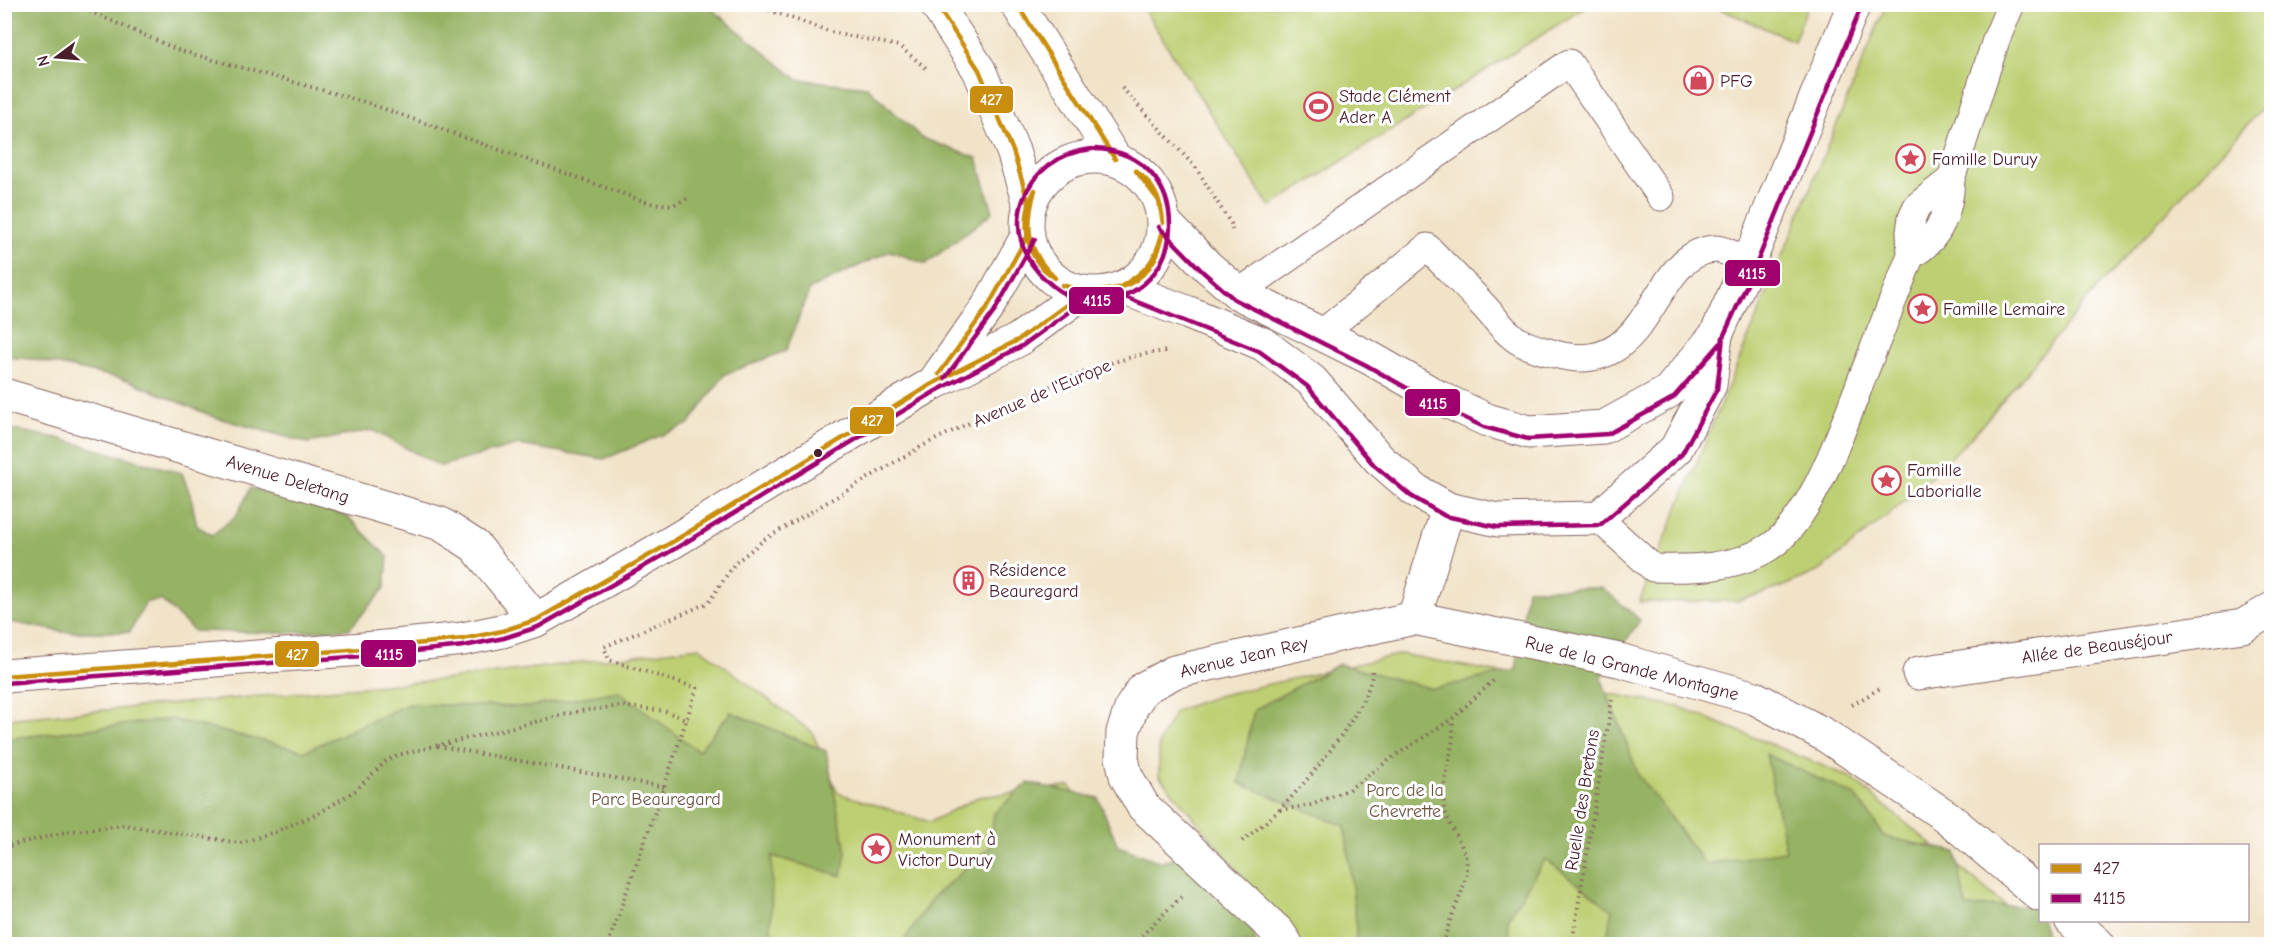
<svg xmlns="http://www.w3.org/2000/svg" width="2276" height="949" viewBox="0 0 2276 949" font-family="'Comic Neue',sans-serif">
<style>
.green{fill:#bdcf72;stroke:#84774e;stroke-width:1.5}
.forest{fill:#96b264;stroke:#706848;stroke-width:1.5}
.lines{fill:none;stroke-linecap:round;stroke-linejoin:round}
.service-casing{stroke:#846462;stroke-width:29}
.minor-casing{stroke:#846462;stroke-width:35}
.tertiary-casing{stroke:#846462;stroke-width:35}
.secondary-casing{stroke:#846462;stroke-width:35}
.path{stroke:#846462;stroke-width:4;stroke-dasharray:1.5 4.5;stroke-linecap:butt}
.service{stroke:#fff;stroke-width:27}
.minor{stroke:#fff;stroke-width:33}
.tertiary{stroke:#fff;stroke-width:33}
.secondary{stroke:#fff;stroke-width:33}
.bus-1-casing{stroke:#fff;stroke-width:9}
.bus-2-casing{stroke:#fff;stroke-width:9}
.bus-1{stroke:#c98e0d;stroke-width:4.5}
.bus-2{stroke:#a0006e;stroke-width:4.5}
.bus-dot{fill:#4a1f2b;stroke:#fff;stroke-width:2}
.labels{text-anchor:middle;stroke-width:6;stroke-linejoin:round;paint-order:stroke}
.poi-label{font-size:18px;fill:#4a1f2b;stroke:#fff;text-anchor:start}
.street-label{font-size:18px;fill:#4a1f2b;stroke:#fff}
.park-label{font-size:18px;fill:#6c5440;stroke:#fff}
.line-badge{stroke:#fff;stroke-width:2}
.badge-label{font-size:16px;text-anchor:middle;font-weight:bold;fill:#fff}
</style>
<rect width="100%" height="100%" fill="#fff"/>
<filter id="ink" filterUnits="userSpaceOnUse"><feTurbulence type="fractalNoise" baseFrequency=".0167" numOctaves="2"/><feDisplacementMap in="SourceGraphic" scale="12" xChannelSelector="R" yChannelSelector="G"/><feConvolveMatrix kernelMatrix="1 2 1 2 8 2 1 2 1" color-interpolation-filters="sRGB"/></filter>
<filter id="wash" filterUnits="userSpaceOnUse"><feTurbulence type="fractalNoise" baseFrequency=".008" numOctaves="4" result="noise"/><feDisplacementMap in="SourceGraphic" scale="24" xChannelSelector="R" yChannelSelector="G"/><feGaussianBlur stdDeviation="1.35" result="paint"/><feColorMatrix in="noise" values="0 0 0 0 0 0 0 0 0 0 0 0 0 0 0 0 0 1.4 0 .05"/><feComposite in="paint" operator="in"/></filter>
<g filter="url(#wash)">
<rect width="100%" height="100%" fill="#f1e3c8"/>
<path class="green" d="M1141 5H1589L1270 207Z
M1711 5H1808L1794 41Z
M1886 5H2271V99L2099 286 1976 432 1917 491 1821 570 1782 587 1737 601 1639 602Z
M699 647 812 732 838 793 930 822 978 797 1070 786 1129 883 1228 944H5V719L450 679Z
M1401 654 1680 707 1850 777 2052 944H1299L1159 776V743L1175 711 1217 696Z"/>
<path class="forest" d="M4 5H707L797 79 867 87 922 138 977 158 993 212 926 264 890 251 810 289 786 351 725 374 689 424 604 459 519 445 440 466 372 430 308 443 214 417 128 380 32 359 5 357Z
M4 428 57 438 182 473 191 497 197 526 212 535 236 516 251 488 347 516 388 557 385 588 349 629 285 633 194 631 161 600 146 602 130 632H63L5 621Z
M1602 588 1640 620 1601 678 1639 776 1705 864 1786 851 1766 754 1856 796 1885 837 1956 852 1966 907 2037 905 2049 944H1606L1612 910 1545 859 1507 919 1510 944H1356V921L1345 826 1239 783 1254 710 1339 664 1433 689 1516 670 1527 589Z
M619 691 698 751 731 712 826 751 846 851 842 876 772 856 771 944H5V739L171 719 305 751 408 704 528 707Z
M1028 783 1098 798 1118 846 1161 862 1206 848 1252 928 1256 944H902L932 898 990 847 994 813Z"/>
</g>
<g filter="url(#ink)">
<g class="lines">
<defs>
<path id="service" d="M1911 255C1940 240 1950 210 1951 179
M1238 293 1569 63 1661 197
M1321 334 1427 247C1445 266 1464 284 1481 303 1492 314 1501 328 1513 337 1523 346 1542 350 1555 354 1654 382 1649 252 1715 249 1724 249 1740 258 1749 262
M1598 518 1653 568C1692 569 1734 569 1768 548 1812 521 1844 425 1862 378 1878 337 1895 296 1911 255L1910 232 1912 217 1917 206 1951 179 1996 40 2011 4"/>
<path id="minor" d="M4 395 441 524 475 546 536 620
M1414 618 1448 509
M1919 673 2243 626 2272 609
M2071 920 2098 944
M1286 944 1278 932 1143 806 1126 776 1122 758 1123 732 1132 706 1144 688 1174 672 1414 618 1619 660 1755 698 1825 735 1947 817 2040 895"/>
<path id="tertiary" d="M1164 222 1208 267 1238 293 1370 358 1438 397 1487 420 1529 432 1604 427 1668 392 1716 335
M1123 288 1189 313 1263 344 1312 381 1379 459 1415 490 1448 509 1498 520 1598 518 1676 449 1710 385 1716 335 1749 262 1854 4"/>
<path id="secondary" d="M936 4 979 70 1013 151 1029 204
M1017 4 1115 159
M1027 225a68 68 0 1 1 136 0a68 68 0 1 1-136 0Z
M937 378 987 308 1028 235
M4 676 376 648 463 639 502 631 536 620 674 541 932 384 1018 340 1084 292"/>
</defs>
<use href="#service" class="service-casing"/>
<use href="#minor" class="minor-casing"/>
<use href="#tertiary" class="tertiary-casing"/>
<use href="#secondary" class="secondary-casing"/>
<path class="path" d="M73 4 178 50 365 102 649 203 673 205 689 198
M752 4 831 32 899 46 926 68
M1122 88 1196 168 1231 224 1232 230
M1852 705 1882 687
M438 746 664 787
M1280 810 1311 805 1348 790 1396 755 1452 719 1495 679
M1242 841C1254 831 1267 822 1278 811 1303 787 1375 702 1372 669
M4 847 66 832 125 825 240 843 275 832 321 812 356 790 386 761 398 755 580 711 621 706 665 711 688 720
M608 944 664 787 697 688 609 660 604 647 708 603 735 563 765 539 924 445 1017 400 1097 367 1139 355 1166 351
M1133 944 1181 897
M1444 944C1447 919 1465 892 1467 870 1468 845 1447 829 1444 806 1441 776 1457 748 1452 719
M1572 944 1612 700"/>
<use href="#service" class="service"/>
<use href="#minor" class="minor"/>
<use href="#tertiary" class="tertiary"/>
<use href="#secondary" class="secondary"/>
<defs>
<path id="bus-1" d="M936 4 979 70 1013 151 1029 204
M1017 4 1115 159
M1136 171C1154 184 1162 201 1163 223
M1136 171 1159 201 1163 223
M1035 190C1025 226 1026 251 1055 278
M1035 190C1023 212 1023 245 1040 265 1044 270 1050 274 1055 278
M1062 285 1088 293 1119 288
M1062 285 1091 294 1119 288
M1119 288C1145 272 1154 264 1162 234
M1119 288C1143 281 1160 259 1162 234
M939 374 987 308 1028 235
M4 676 376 648 463 639 502 631 536 620 674 541 932 384 1018 340 1084 292"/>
<path id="bus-2" d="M1092 149C1022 156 993 234 1047 281 1059 292 1075 301 1092 301 1194 302 1197 152 1095 149
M1159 227 1203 272 1234 299 1366 365 1435 404 1484 427 1528 439 1608 434 1673 398 1720 344
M1120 295 1259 351 1307 386 1374 465 1411 496 1445 516 1497 527 1600 525 1682 454 1717 389 1723 337 1756 265 1861 7
M945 378 994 312 1035 239
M5 683 377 655 464 646 504 638 538 627 678 547 936 391 1022 346 1088 298"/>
</defs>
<use href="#bus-1" class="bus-1-casing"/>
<use href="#bus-2" class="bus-2-casing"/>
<use href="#bus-1" class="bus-1"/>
<use href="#bus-2" class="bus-2"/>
</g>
</g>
<defs>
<symbol id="shop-ring" viewBox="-11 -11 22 22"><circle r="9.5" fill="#fff" stroke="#d1495b" stroke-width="1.5"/><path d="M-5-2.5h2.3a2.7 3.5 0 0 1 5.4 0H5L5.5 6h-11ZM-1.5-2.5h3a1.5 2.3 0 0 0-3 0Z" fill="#d1495b"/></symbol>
<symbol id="stadium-ring" viewBox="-11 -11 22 22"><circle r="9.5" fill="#fff" stroke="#d1495b" stroke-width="1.5"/><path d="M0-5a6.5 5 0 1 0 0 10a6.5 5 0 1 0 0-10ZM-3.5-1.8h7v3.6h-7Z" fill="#d1495b"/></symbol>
<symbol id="sight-ring" viewBox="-11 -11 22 22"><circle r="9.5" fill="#fff" stroke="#d1495b" stroke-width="1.5"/><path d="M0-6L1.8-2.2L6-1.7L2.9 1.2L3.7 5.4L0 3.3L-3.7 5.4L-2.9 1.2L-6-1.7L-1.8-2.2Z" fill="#d1495b"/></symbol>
<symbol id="building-ring" viewBox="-11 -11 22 22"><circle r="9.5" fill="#fff" stroke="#d1495b" stroke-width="1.5"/><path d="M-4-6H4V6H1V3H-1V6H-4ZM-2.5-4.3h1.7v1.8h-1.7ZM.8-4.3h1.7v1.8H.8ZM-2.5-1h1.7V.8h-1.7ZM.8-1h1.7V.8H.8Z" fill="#d1495b"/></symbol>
</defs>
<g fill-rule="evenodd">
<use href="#shop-ring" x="1682" y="64" width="33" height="33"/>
<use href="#stadium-ring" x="1302" y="90" width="33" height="33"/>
<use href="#sight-ring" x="1894" y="142" width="33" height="33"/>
<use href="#sight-ring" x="1906" y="292" width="33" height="33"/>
<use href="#sight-ring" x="1870" y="464" width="33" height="33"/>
<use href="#building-ring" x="952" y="564" width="33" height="33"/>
<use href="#sight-ring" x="860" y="832" width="33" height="33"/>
</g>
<circle class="bus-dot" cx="818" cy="453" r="5"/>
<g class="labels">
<g class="poi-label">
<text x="1720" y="87">PFG</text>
<text x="1339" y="102">Stade Clément<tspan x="1339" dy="21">Ader A</tspan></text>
<text x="1932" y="165">Famille Duruy</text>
<text x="1943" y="315">Famille Lemaire</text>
<text x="1907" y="476">Famille<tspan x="1907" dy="21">Laborialle</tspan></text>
<text x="989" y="576">Résidence<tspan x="989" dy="21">Beauregard</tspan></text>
<text x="898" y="845">Monument à<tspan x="898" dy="21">Victor Duruy</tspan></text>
</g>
<g class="street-label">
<text transform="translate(1042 393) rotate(-23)" y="6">Avenue de l'Europe</text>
<text transform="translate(288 479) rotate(17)" y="6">Avenue Deletang</text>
<text transform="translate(2097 647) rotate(-8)" y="6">Allée de Beauséjour</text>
<text transform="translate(1244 657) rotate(-13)" y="6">Avenue Jean Rey</text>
<text transform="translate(1632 668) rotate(14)" y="6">Rue de la Grande Montagne</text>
<text transform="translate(1582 800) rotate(-81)" y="6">Ruelle des Bretons</text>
</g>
<g class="park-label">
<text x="1405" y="796">Parc de la<tspan x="1405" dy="21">Chevrette</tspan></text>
<text x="656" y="805">Parc Beauregard</text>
</g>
</g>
<g class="line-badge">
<rect x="969" y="85" width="45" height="29" rx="6" fill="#c98e0d"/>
<rect x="1724" y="259" width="57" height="28" rx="6" fill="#a0006e"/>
<rect x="1068" y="286" width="57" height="29" rx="6" fill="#a0006e"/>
<rect x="1404" y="388" width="57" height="29" rx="6" fill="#a0006e"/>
<rect x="849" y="406" width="46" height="29" rx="6" fill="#c98e0d"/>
<rect x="360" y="639" width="57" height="29" rx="6" fill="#a0006e"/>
<rect x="274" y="640" width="46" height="28" rx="6" fill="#c98e0d"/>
</g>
<g class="badge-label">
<text x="991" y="105">427</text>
<text x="1752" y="279">4115</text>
<text x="1097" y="306">4115</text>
<text x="1433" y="409">4115</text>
<text x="872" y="426">427</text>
<text x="389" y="660">4115</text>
<text x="297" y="660">427</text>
</g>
<rect width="2276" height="949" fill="none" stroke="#fff" stroke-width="24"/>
<rect x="2039" y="844" width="210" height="78" fill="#ffffff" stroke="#b7a5aa" stroke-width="1.5"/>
<rect x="2051" y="864" width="30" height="9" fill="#c98e0d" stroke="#b7a5aa" stroke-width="1.5"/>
<text x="2093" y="874" font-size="18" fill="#4a1f2b">427</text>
<rect x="2051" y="894" width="30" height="9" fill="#a0006e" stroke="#b7a5aa" stroke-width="1.5"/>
<text x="2093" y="904" font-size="18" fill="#4a1f2b">4115</text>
<g transform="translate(57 57) rotate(254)" stroke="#ffffff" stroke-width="4.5" paint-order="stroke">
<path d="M0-4.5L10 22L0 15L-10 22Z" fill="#4a1f2b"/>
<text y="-9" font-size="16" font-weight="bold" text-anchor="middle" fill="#4a1f2b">N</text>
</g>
</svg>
